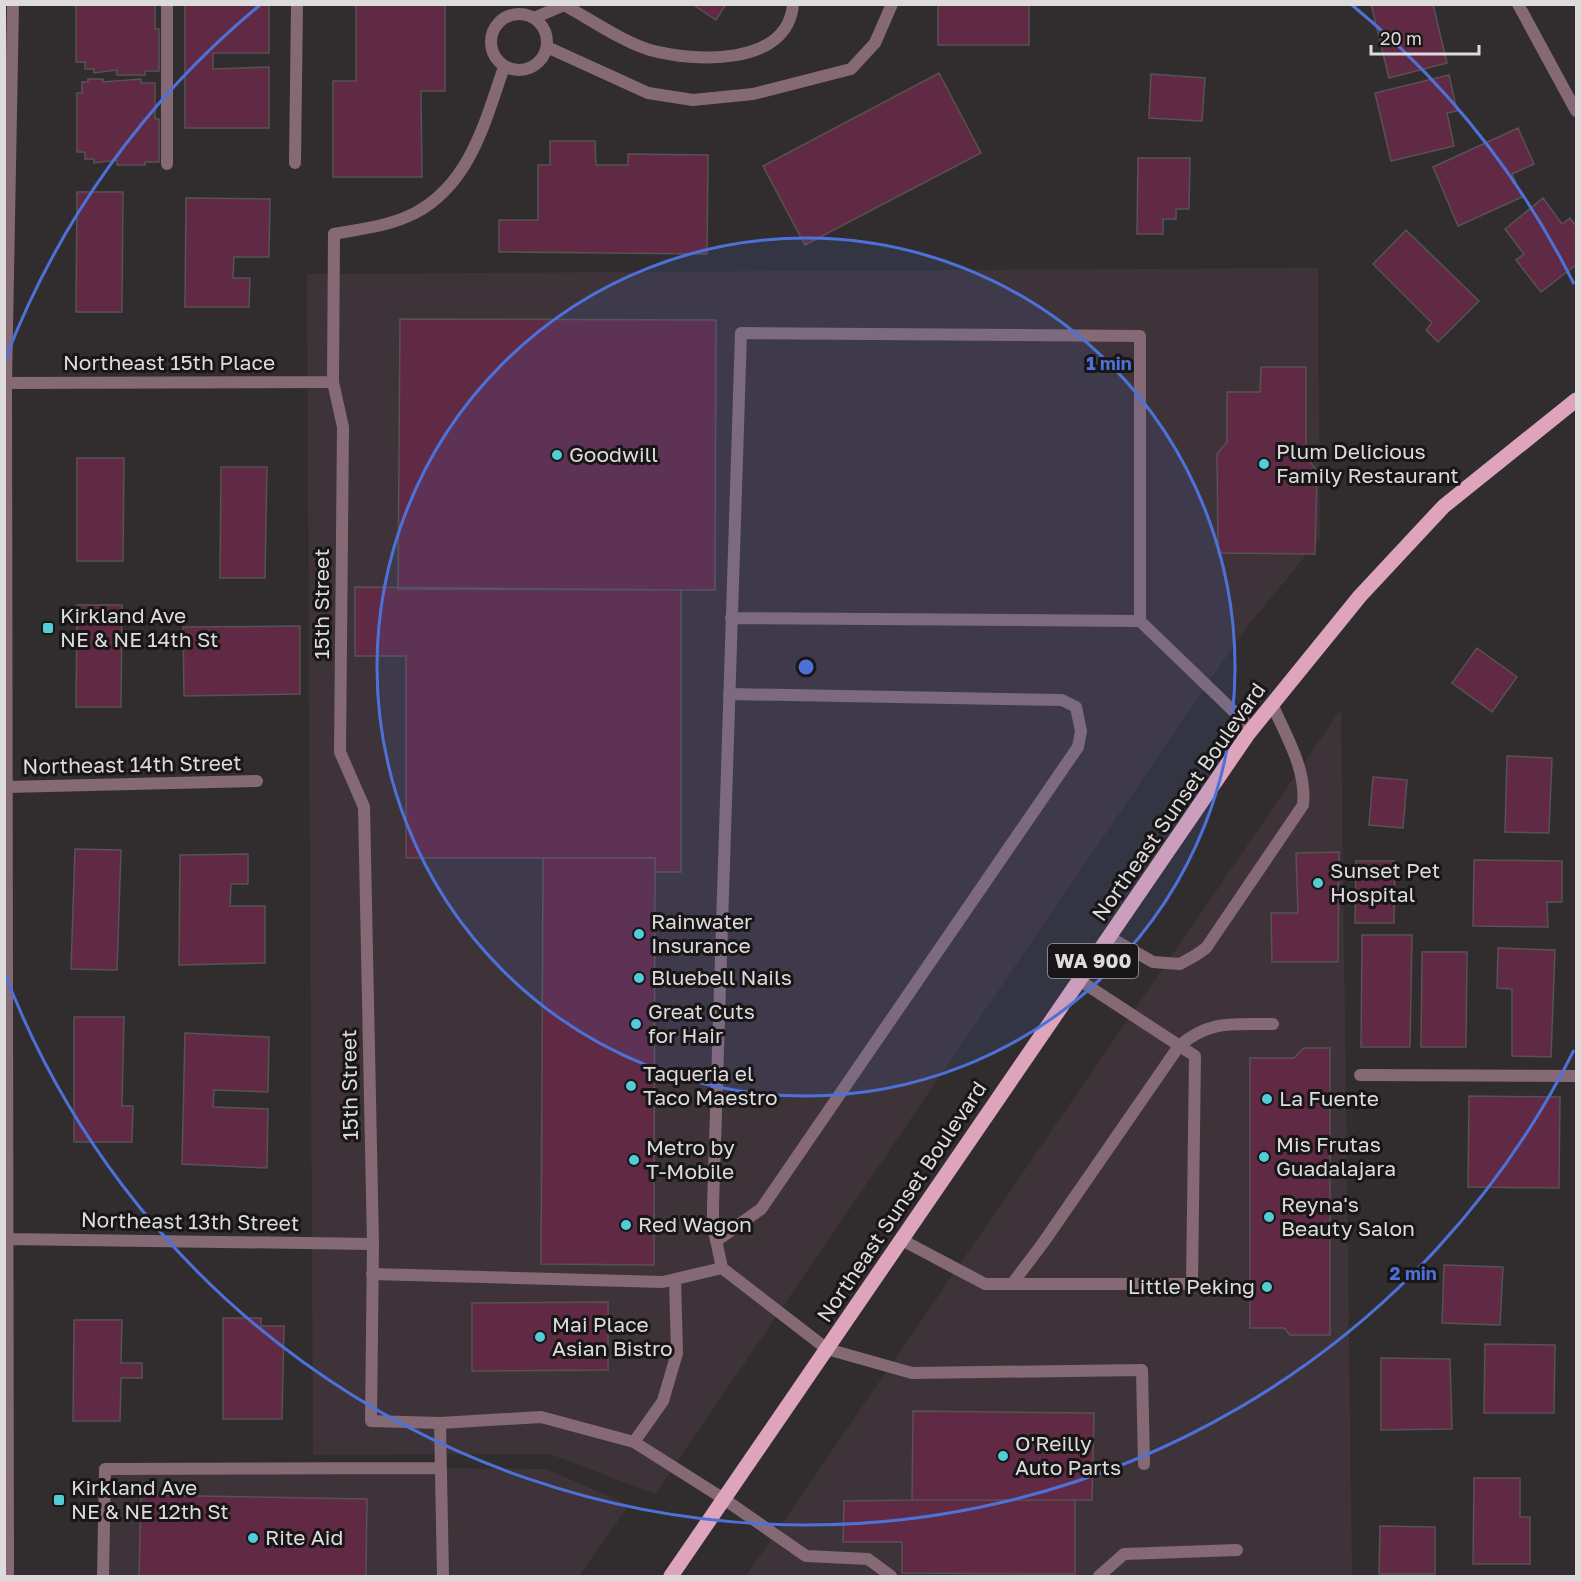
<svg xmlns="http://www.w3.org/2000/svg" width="1581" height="1581" viewBox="0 0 1581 1581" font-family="'Golos Text',sans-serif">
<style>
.built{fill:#3e3338}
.building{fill:#612a44;stroke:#575254;stroke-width:1.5}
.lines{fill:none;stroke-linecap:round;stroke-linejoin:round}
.service{stroke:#856975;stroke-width:12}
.minor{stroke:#856975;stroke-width:12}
.primary{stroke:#dda4bb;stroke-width:15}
.ring{fill:none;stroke:#4d71d9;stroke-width:3}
.poi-dot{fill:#52ccd6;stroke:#181616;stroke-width:2}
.labels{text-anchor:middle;stroke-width:6;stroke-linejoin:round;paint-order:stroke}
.shield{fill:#181616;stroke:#a2a0a1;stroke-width:1.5}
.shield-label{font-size:20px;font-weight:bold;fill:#dddbdc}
.street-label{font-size:21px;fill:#dddbdc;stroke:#181616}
.poi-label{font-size:21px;fill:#dddbdc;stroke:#181616;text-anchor:start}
.centre{fill:#4d71d9;stroke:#181616;stroke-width:3}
.ring-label{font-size:18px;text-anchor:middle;font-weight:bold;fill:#4d71d9;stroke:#181616;stroke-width:6;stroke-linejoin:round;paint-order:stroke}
</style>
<rect width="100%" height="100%" fill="#312d2e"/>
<path class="built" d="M1318 268 1320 538 1243 632 655 1494 550 1454 313 1455 307 274Z
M1341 709 1352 1576H746Z
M107 1466 546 1469 629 1505 579 1576H104Z"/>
<path class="building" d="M76 4H155V29H159V71H145V75H117V70L94 73V69H85V62H76Z
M185 4H269V53H213V69L269 67V128H185Z
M356 4H445V91H421L422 177H333V81H356Z
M692 4H726L716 20Z
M938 4H1029V45H938Z
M1371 4H1433L1447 63 1389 78Z
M939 73 981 153 805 245 763 166Z
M1151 74 1205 78 1202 121 1149 118Z
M1449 75 1457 111 1447 113 1454 146 1391 161 1375 93Z
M88 79H103V82L141 79V83H155V119H159V162H145V165H117V160L94 163V159H85V152H77V93H82V82H88Z
M1518 128 1534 164 1512 174 1522 197 1458 226 1433 167Z
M550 141H595L596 165H628V154L708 155 707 254 499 252V220H538V165H550Z
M1138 158H1190L1189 209H1176V219H1163V234H1137Z
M77 192H123L122 312H76Z
M186 198 270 199 269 257H234L233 278H250L249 307H185Z
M1543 198 1562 224 1570 218 1576 226V265L1541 292 1516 260 1524 254 1505 229Z
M1406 230 1479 301 1438 342 1426 330 1432 323 1373 264Z
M400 319 716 320 715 590 398 589Z
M1261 367H1306V457L1317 471 1315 554 1218 553 1217 454 1227 442V392H1260Z
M77 458H124L123 561H77Z
M221 467H267L265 578H220Z
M355 587 681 590V872H655V858H406V656H355Z
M77 605H122L121 707H76Z
M300 626V694L184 696 183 627Z
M1477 648 1517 677 1492 712 1452 683Z
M1507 756 1552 758 1549 833 1505 832Z
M1373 777 1407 780 1403 828 1369 825Z
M75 849 121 850 117 970 71 969Z
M1339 852 1338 962H1272L1271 913H1298L1296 853Z
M248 854V884H231L230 906H265V963L179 965 180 855Z
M543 858H655L654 1265 541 1264Z
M1474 860 1562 861V902H1547L1548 927 1473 926Z
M1356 861H1395L1394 923H1355Z
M1362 935H1412L1410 1047H1361Z
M1498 948 1555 950 1551 1057 1512 1056V989L1497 988Z
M1422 952H1467L1466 1047H1421Z
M74 1017H124L122 1106H133L132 1142H74Z
M185 1033 269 1037 268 1092 214 1090 213 1107 268 1109 267 1168 182 1164Z
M1304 1048H1330V1335H1290L1284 1328H1250V1058H1294Z
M1469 1096 1560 1097 1559 1188 1468 1187Z
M1444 1265 1503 1267 1500 1325 1442 1323Z
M608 1302V1370L472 1371V1303Z
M223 1318H261V1326H284L282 1419H223Z
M74 1320H122L121 1363H142V1378H121L120 1421H73Z
M1485 1344 1555 1345 1554 1413H1484Z
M1381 1358 1450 1359 1452 1429 1381 1430Z
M913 1411 1094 1413 1092 1500H912Z
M1474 1478H1520V1517H1530V1564H1473Z
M141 1495 367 1499 366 1576H139Z
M912 1500H1075V1574L902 1573V1542H843L844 1501Z
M1380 1526 1435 1527V1574H1379Z"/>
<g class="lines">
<path class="service" d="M167 4V164
M295 163 297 4
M333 382 343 427 340 752 364 807 373 1244 371 1421 440 1423 541 1417 634 1442 724 1499 806 1556 868 1559 891 1576
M731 618 1140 621
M1109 937 1153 962 1180 964 1196 955 1206 948 1303 805C1307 770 1286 736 1272 704
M1360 1075 1576 1076
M902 1240 985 1284H1192L1195 1056 1079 980
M716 1241 761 1209 1078 747 1081 731 1076 707 1062 700 729 694
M372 1274 663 1282 722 1268
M1012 1284 1043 1243 1179 1046C1211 1019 1233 1025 1273 1024
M440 1423 443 1576
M634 1442 663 1401 677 1353 675 1279
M1144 1464 1142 1370 912 1373 827 1349 722 1268 713 1226V1206L741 333 1140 336V621L1252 729
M103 1576 105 1469 441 1468
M1099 1576 1124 1554 1237 1550"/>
<path class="minor" d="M1518 4 1576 111
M491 42a28 28 0 1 1 56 0a28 28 0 1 1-56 0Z
M534 18 564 5C590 19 623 42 650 50 694 62 788 67 793 4
M547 47 648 93 693 100 753 94 851 69 875 43 892 4
M6 383 333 382 334 234C361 229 390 226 415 213 470 184 485 122 504 67
M7 787 257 781
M7 1239 373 1244
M8 1576 6 383 13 4"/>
<path class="primary" d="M671 1576 1248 734 1360 596 1444 506 1576 400"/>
</g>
<circle cx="806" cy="667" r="429" fill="#4d71d9" fill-opacity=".12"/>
<g class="ring">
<circle cx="806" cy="667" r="429"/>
<path d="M1574 1050A858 858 0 0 1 5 974M5 360A858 858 0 0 1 260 5M1352 5A858 858 0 0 1 1574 284"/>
</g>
<g class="poi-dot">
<circle cx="557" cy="455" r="6"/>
<circle cx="1264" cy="464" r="6"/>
<rect x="42" y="622" width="12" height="12" rx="3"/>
<circle cx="1318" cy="883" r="6"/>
<circle cx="639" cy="934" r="6"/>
<circle cx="639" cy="978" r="6"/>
<circle cx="636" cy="1024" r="6"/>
<circle cx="631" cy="1086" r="6"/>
<circle cx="1267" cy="1099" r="6"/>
<circle cx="1264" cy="1157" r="6"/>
<circle cx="634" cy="1160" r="6"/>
<circle cx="1269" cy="1217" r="6"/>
<circle cx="626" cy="1225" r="6"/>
<circle cx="1267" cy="1287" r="6"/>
<circle cx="540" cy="1337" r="6"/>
<circle cx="1003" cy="1456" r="6"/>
<rect x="53" y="1494" width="12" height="12" rx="3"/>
<circle cx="253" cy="1538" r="6"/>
</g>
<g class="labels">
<rect class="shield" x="1048" y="944" width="90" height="34" rx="4.5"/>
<g class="shield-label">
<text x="1093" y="968">WA 900</text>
</g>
<g class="street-label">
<text x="169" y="370">Northeast 15th Place</text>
<text transform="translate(322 604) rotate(-90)" y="7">15th Street</text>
<text transform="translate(132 765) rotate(-1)" y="7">Northeast 14th Street</text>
<text transform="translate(1179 802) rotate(-55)" y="7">Northeast Sunset Boulevard</text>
<text transform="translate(350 1085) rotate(-91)" y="7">15th Street</text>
<text transform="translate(902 1202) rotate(-56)" y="7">Northeast Sunset Boulevard</text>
<text transform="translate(190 1222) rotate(1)" y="7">Northeast 13th Street</text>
</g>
<g class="poi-label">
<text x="1276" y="459">Plum Delicious<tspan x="1276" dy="24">Family Restaurant</tspan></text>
<text x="569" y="462">Goodwill</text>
<text x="60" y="623">Kirkland Ave<tspan x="60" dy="24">NE &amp; NE 14th St</tspan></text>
<text x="1330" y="878">Sunset Pet<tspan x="1330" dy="24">Hospital</tspan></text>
<text x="651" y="929">Rainwater<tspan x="651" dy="24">Insurance</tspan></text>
<text x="651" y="985">Bluebell Nails</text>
<text x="648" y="1019">Great Cuts<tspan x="648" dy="24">for Hair</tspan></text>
<text x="643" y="1081">Taqueria el<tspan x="643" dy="24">Taco Maestro</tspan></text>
<text x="1279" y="1106">La Fuente</text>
<text x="1276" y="1152">Mis Frutas<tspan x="1276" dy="24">Guadalajara</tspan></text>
<text x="646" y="1155">Metro by<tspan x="646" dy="24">T-Mobile</tspan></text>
<text x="1281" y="1212">Reyna's<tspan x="1281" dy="24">Beauty Salon</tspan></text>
<text x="638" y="1232">Red Wagon</text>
<text x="1255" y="1294" text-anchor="end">Little Peking</text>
<text x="552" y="1332">Mai Place<tspan x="552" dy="24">Asian Bistro</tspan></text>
<text x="1015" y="1451">O'Reilly<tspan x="1015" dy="24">Auto Parts</tspan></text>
<text x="71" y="1495">Kirkland Ave<tspan x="71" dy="24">NE &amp; NE 12th St</tspan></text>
<text x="265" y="1545">Rite Aid</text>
</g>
</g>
<circle cx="806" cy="667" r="9" class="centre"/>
<g class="ring-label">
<text x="1109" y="370">1 min</text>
<text x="1413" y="1280">2 min</text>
</g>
<rect width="1581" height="1581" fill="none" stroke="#dddbdc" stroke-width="12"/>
<path d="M1371 45v9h108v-9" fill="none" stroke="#dddbdc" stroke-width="3"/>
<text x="1380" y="45" font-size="18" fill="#dddbdc" stroke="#181616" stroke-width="4.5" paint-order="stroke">20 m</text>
</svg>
